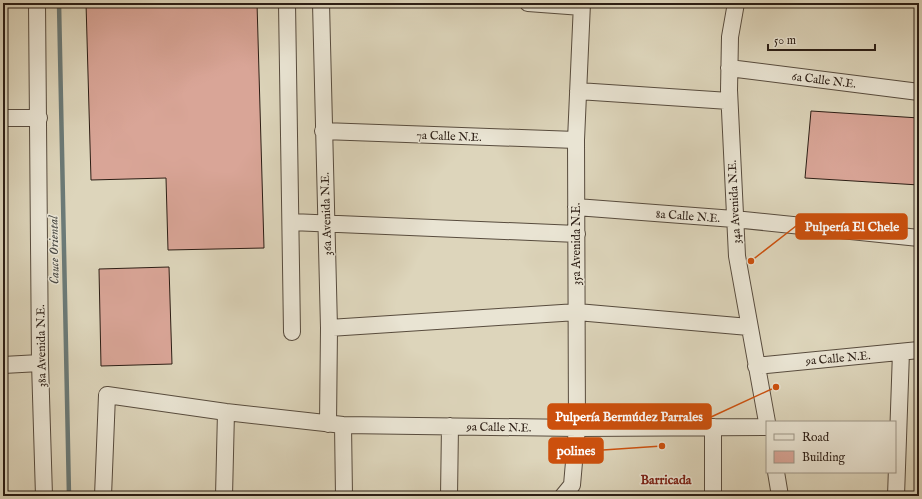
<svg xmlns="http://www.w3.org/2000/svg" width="922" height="499" viewBox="0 0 922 499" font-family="'IM FELL English',serif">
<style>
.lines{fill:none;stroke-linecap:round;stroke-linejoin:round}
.stream{stroke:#6b7a77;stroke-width:4.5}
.building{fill:#d9a597;stroke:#2c1e15}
.minor-casing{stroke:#584c3e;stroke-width:18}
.minor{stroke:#e9e4d3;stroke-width:16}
.labels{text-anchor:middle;stroke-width:3;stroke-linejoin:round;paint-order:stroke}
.street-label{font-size:12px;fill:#2c1e15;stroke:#e9e4d3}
.water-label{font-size:13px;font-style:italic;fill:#4c4c46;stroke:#e9e4d3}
.neighbourhood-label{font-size:13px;font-weight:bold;fill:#7a1f14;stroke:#e9e4d3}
.leader{fill:none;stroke:#cc500d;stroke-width:1.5}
.callout-dot{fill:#cc500d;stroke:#e9e4d3;stroke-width:1.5}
.callout{fill:#cc500d;stroke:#cc500d;stroke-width:1.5}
.callout-label{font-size:13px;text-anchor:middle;font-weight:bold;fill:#fff}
</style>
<rect width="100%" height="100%" fill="#ddd5bb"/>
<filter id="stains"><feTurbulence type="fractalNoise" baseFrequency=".005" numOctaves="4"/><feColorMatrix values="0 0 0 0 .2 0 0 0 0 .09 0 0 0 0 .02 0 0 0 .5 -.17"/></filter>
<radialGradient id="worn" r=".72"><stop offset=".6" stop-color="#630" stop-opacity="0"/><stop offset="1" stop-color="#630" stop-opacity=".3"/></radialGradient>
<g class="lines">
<path class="stream" d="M59 3 69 496"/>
</g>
<path class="building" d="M86 3H257L264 248 168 250 166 178 91 180Z
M811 111 919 118V185L805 178Z
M169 267 172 364 101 366 99 269Z"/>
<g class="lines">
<defs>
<path id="minor" d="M37 3 40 363 44 496
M287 3 292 332
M321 3 329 328 328 424
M528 3 582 7
M736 3 730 37 729 90 737 256 767 422
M729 68 919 92
M578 91 729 101
M3 118H39
M323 131 576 140
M576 207 734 219 919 238
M291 222 577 234
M329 328 577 312 749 327
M3 365 40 363
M756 366 919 350
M343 425 344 496
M776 472 780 496
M103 496 107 395 226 412 343 425 577 428 767 427
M224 496 226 412
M449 496 450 426
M563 496 572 485 577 428 576 140 582 3
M713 496V427
M896 496 901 352"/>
</defs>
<use href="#minor" class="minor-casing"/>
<use href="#minor" class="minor"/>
</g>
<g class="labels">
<g class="street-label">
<text transform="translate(824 80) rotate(7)" y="4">6a Calle N.E.</text>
<text transform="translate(449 136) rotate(2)" y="4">7a Calle N.E.</text>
<text transform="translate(734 202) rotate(-93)" y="4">34a Avenida N.E.</text>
<text transform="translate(326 214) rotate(-92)" y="4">36a Avenida N.E.</text>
<text transform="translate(688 216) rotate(4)" y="4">8a Calle N.E.</text>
<text transform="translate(576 244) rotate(-90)" y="4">35a Avenida N.E.</text>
<text transform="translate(41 346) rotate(-91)" y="4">38a Avenida N.E.</text>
<text transform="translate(838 358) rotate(-5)" y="4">9a Calle N.E.</text>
<text transform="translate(499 427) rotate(1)" y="4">9a Calle N.E.</text>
</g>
<g class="water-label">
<text transform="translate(53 250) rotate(-91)" y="5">Cauce Oriental</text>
</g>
<g class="neighbourhood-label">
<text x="666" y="484">Barricada</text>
</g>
</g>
<path class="leader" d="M751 261L796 226M776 387L711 417M662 446L603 450"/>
<g class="callout-dot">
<circle cx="751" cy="261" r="4"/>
<circle cx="776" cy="387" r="4"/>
<circle cx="662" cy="446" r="4"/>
</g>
<g class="callout">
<rect x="796" y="214" width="111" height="25" rx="4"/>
<rect x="548" y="404" width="163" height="25" rx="4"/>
<rect x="549" y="438" width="54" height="25" rx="4"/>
</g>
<g class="callout-label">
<text x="852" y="231">Pulpería El Chele</text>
<text x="629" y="421">Pulpería Bermúdez Parrales</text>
<text x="576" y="455">polines</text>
</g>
<rect width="922" height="499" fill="none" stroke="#ddd5bb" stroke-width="16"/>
<rect x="4" y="4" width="914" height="491" fill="none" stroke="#2c1e15" stroke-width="2"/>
<rect x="8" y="8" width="906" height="483" fill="none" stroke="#2c1e15"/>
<rect x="766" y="421" width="130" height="52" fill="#e9e4d3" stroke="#9d9587"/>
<rect x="774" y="434" width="20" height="6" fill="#e9e4d3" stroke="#9d9587"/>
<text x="802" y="441" font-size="12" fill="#2c1e15">Road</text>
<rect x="774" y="451" width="20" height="12" fill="#d9a597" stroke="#9d9587"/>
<text x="802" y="461" font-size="12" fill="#2c1e15">Building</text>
<path d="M768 44v6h107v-6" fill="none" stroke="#2c1e15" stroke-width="2"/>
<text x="774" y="44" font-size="12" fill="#2c1e15" stroke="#e9e4d3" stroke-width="3" paint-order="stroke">50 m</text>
<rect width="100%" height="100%" filter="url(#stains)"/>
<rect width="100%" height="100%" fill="url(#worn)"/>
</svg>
